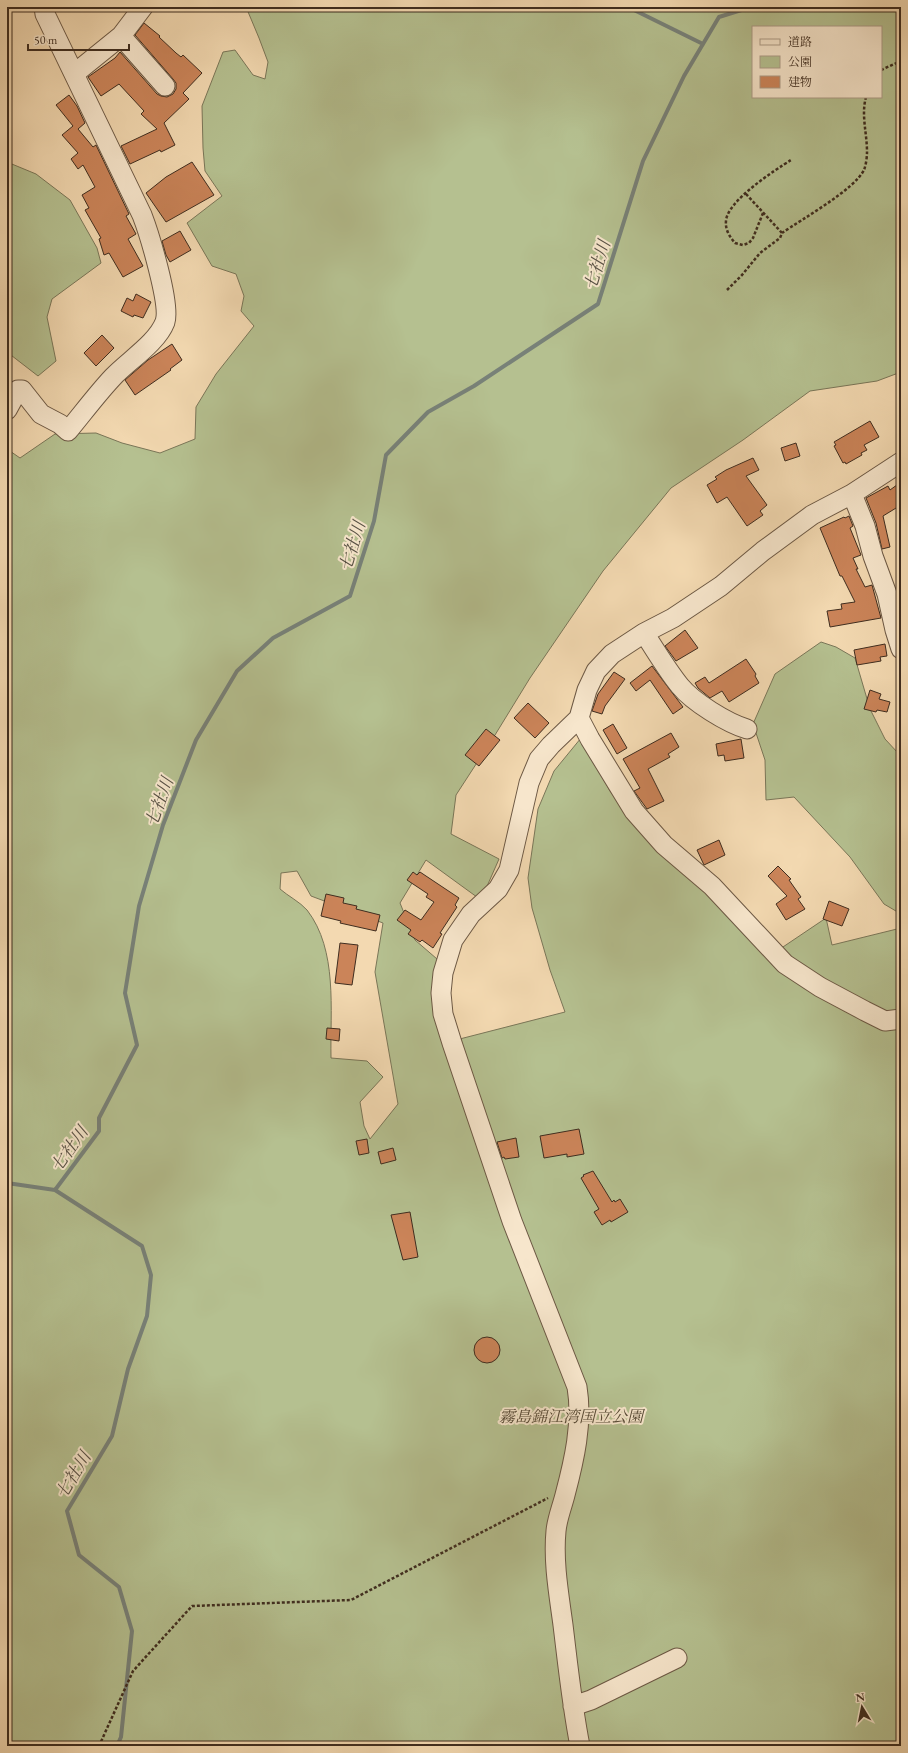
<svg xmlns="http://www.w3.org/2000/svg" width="908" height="1753" viewBox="0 0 908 1753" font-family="'EB Garamond','Noto Serif JP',serif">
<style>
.green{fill:#b5c090;stroke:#7a7658;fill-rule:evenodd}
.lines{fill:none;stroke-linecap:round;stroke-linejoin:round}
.stream{stroke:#788178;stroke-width:4}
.building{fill:#cb8459;stroke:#3f2d1f}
.minor-casing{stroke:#6c5844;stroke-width:21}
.path{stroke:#3f2d1f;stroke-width:2.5;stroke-dasharray:3 2;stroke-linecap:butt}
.minor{stroke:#f7e6cc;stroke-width:19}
.labels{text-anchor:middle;stroke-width:4;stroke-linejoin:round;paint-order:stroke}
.park-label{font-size:16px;font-style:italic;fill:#574a36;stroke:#f7e6cc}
.water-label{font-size:17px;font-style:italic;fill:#575044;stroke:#f7e6cc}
</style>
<rect width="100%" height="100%" fill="#f3d9b1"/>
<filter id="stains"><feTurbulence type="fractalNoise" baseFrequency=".005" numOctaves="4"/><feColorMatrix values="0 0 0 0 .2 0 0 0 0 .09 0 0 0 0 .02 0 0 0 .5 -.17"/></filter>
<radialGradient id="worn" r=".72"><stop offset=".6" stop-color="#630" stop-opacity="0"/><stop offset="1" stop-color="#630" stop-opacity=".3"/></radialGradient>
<path class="green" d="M246 7H901V372L877 381 810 391 743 440 671 488 603 571 530 678 495 735 456 795 451 834 499 859 481 900 426 860 400 903 415 940 444 965 448 1042 565 1012 550 970 532 908 528 878 538 809 554 771 581 738 610 791 641 831 763 947 777 951 826 918 832 945 901 928V1746H7V449L20 458 55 434 96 433 122 443 160 453 195 439 196 407 216 374 254 326 241 311 244 296 236 274 212 266 187 223 222 196 205 171 203 148 202 106 223 52 235 50 253 75 265 79 268 62 259 38ZM753 27H881V97H753ZM297 871 311 896 383 923 375 972 398 1104 370 1139 364 1126 360 1102 383 1077 367 1061 331 1058C330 1010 338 950 307 910 300 902 288 896 280 889L281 873Z
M7 162 36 174 70 200 97 248 101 263 52 299 47 317 56 361 38 376 7 352Z
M821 642 836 647 855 658 870 709 885 739 898 753H901V914L884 904 850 857 794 797 766 800 765 760 753 724 775 674Z"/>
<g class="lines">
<path class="stream" d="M628 7 703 44
M7 1183 55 1190
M117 1746 121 1737 132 1631 119 1587 79 1555 67 1511 112 1436 128 1369 147 1316 151 1275 142 1246 55 1190 99 1131V1118L137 1045 125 993 139 906 163 825 196 740 237 671 273 638 350 596 374 521 386 455 428 412 474 386 598 304 643 161 684 76 719 17 751 7"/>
</g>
<path class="building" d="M144 23 160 36 159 37 176 53 181 57 183 55 202 73 183 93 189 99 164 123 175 145 161 152 160 150 130 164 121 146 157 129 141 114 144 111 119 84 101 96 88 77 115 58 120 52 157 94 161 96 167 97 173 94 176 89V83L173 79 135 35Z
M69 95 77 106 85 123 78 129 93 147 96 145 129 214 126 216 136 234 128 239 143 266 123 277 109 253 104 255 99 239 101 238 85 210 89 208 82 195 95 187 83 165 78 169 71 159 78 153 62 135 73 126 56 105Z
M192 162 214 195 166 222 146 193 166 177Z
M180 231 191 250 170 262 166 255 162 241Z
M136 294 151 302 143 318 134 315 133 317 121 311 127 298 133 301Z
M102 335 114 348 96 366 84 353Z
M172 344 182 360 170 369 171 370 135 395 125 380 148 360Z
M870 421 879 437 864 445 867 450 861 453 862 455 846 464 845 462 843 463 834 446 836 445 834 442Z
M796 443 800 456 785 461 781 448Z
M753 458 759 470 746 476 767 505 760 511 763 515 747 526 727 497 717 503 707 485 717 479 715 477 726 470Z
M901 482V505L883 516 890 547 882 549 876 523 866 498 888 486 890 490Z
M849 516 853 526 850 528 861 555 853 558 858 569H856L865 587 872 585 881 618 830 627 827 611 842 609 841 604 855 602 842 576H840L820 528 844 517 845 518Z
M685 630 698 648 676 661 665 646Z
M885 644 887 656 880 657 881 661 857 665 854 650Z
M746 659 756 674 755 676 759 683 729 702 722 691 710 698 698 688 695 683 705 677 709 683Z
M652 666 683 707 673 714 650 680 636 691 630 683Z
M614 672 625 679 605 706 602 714 592 711 598 694Z
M870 690 881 694 879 699 890 702 887 712 877 710 876 712 864 709Z
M528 703 549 723 535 738 514 718Z
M613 724 627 748 617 754 603 730Z
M486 729 500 740 479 766 465 755Z
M671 733 679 747 668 754 670 757 648 769 664 801 647 809 634 791 640 788 623 759Z
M741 739 744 758 725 761 724 755 718 756 716 744Z
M719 840 725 855 704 865 697 850Z
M778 866 791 879 789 880 801 897 798 899 805 909 786 920 776 904 787 896 768 876Z
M413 872 417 875 420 872 459 898 455 905 457 907 440 933 442 934 433 948 422 940 420 942 408 934 411 930 397 920 405 910 421 920 434 902 426 897 428 894 407 880Z
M326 894 344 898 343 903 357 906 356 909 380 915 376 931 340 923 341 921 321 916Z
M829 901 849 909 842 926 823 919Z
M340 943 358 945 352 985 335 983Z
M327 1028 340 1029 339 1041 326 1039Z
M579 1129 584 1154 567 1157V1154L544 1158 540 1136Z
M516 1138 519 1157 505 1159 504 1157 502 1158 497 1142Z
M367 1139 369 1153 359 1155 356 1141Z
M393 1148 396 1160 381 1164 378 1152Z
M593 1171 612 1202 614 1200 615 1202 620 1199 628 1212 611 1222 610 1220 602 1225 594 1212 599 1209 581 1178 584 1176 583 1175Z
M410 1212 418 1257 403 1260 391 1215Z
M474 1350a13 13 0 1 1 26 0a13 13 0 1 1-26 0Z"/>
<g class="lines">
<defs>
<path id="minor" d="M121 36 165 86
M74 74 121 36 143 7
M7 410 18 390H22L41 414 60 424 68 431C83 413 97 394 113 377 128 361 157 343 165 322 171 305 149 233 142 215L45 14 44 7
M852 494 865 526 873 556 887 594 895 630 901 649
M644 633C656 651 667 670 680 686 693 702 727 723 747 729
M579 718 590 739 634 811 664 845 712 886 785 964 820 987 865 1011 885 1021 901 1019
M573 1706 591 1700 677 1658
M580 1746C572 1706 568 1666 563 1625 559 1595 553 1562 556 1531 557 1519 562 1507 565 1495 574 1461 583 1423 577 1387L512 1221 452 1043 443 1014 441 993 443 973 453 940 471 914 498 889 509 870 529 783 539 759 551 745 579 718 587 690 596 671 612 654 644 633 673 618 721 586 763 551 812 515 852 494 901 462"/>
</defs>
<use href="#minor" class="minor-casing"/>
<path class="path" d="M881 70 901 61
M746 194 782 233
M763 213 753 238 749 243 743 245 735 243C730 237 725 230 726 221 727 201 775 170 791 160
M727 290 742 275 760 253 780 238 782 233C802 219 854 190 864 170 866 165 867 157 867 152 867 133 861 115 866 97
M99 1746 133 1671 192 1606 351 1600 548 1498"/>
<use href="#minor" class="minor"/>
</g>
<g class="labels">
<g class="park-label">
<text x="571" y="1422">霧島錦江湾国立公園</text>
</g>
<g class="water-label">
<text transform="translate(597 265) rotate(-73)" y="6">七社川</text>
<text transform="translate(352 546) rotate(-73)" y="6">七社川</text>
<text transform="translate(159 802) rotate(-70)" y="6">七社川</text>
<text transform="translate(69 1149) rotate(-55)" y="6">七社川</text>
<text transform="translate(73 1475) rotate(-59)" y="6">七社川</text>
</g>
</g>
<rect width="908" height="1753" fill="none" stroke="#f3d9b1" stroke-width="24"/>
<rect x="8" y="8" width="892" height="1737" fill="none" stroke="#3f2d1f" stroke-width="2"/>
<rect x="12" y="12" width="884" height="1729" fill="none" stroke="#3f2d1f"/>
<rect x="752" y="26" width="130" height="72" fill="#f7e6cc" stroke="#ad9c87"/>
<rect x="760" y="39" width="20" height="6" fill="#f7e6cc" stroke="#ad9c87"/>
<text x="788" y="46" font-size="12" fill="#3f2d1f">道路</text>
<rect x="760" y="56" width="20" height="12" fill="#b5c090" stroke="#ad9c87"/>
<text x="788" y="66" font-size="12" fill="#3f2d1f">公園</text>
<rect x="760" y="76" width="20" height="12" fill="#cb8459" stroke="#ad9c87"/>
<text x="788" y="86" font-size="12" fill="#3f2d1f">建物</text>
<g transform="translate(862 1707) rotate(350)" stroke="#f7e6cc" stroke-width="3" paint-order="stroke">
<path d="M0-3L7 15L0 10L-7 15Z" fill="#3f2d1f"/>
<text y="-6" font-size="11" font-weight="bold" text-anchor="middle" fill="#3f2d1f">N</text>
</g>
<path d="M28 44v6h101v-6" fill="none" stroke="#3f2d1f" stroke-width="2"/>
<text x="34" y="44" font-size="12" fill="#3f2d1f" stroke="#f7e6cc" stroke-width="3" paint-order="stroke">50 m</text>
<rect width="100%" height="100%" filter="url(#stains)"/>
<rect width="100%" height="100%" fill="url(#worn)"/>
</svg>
